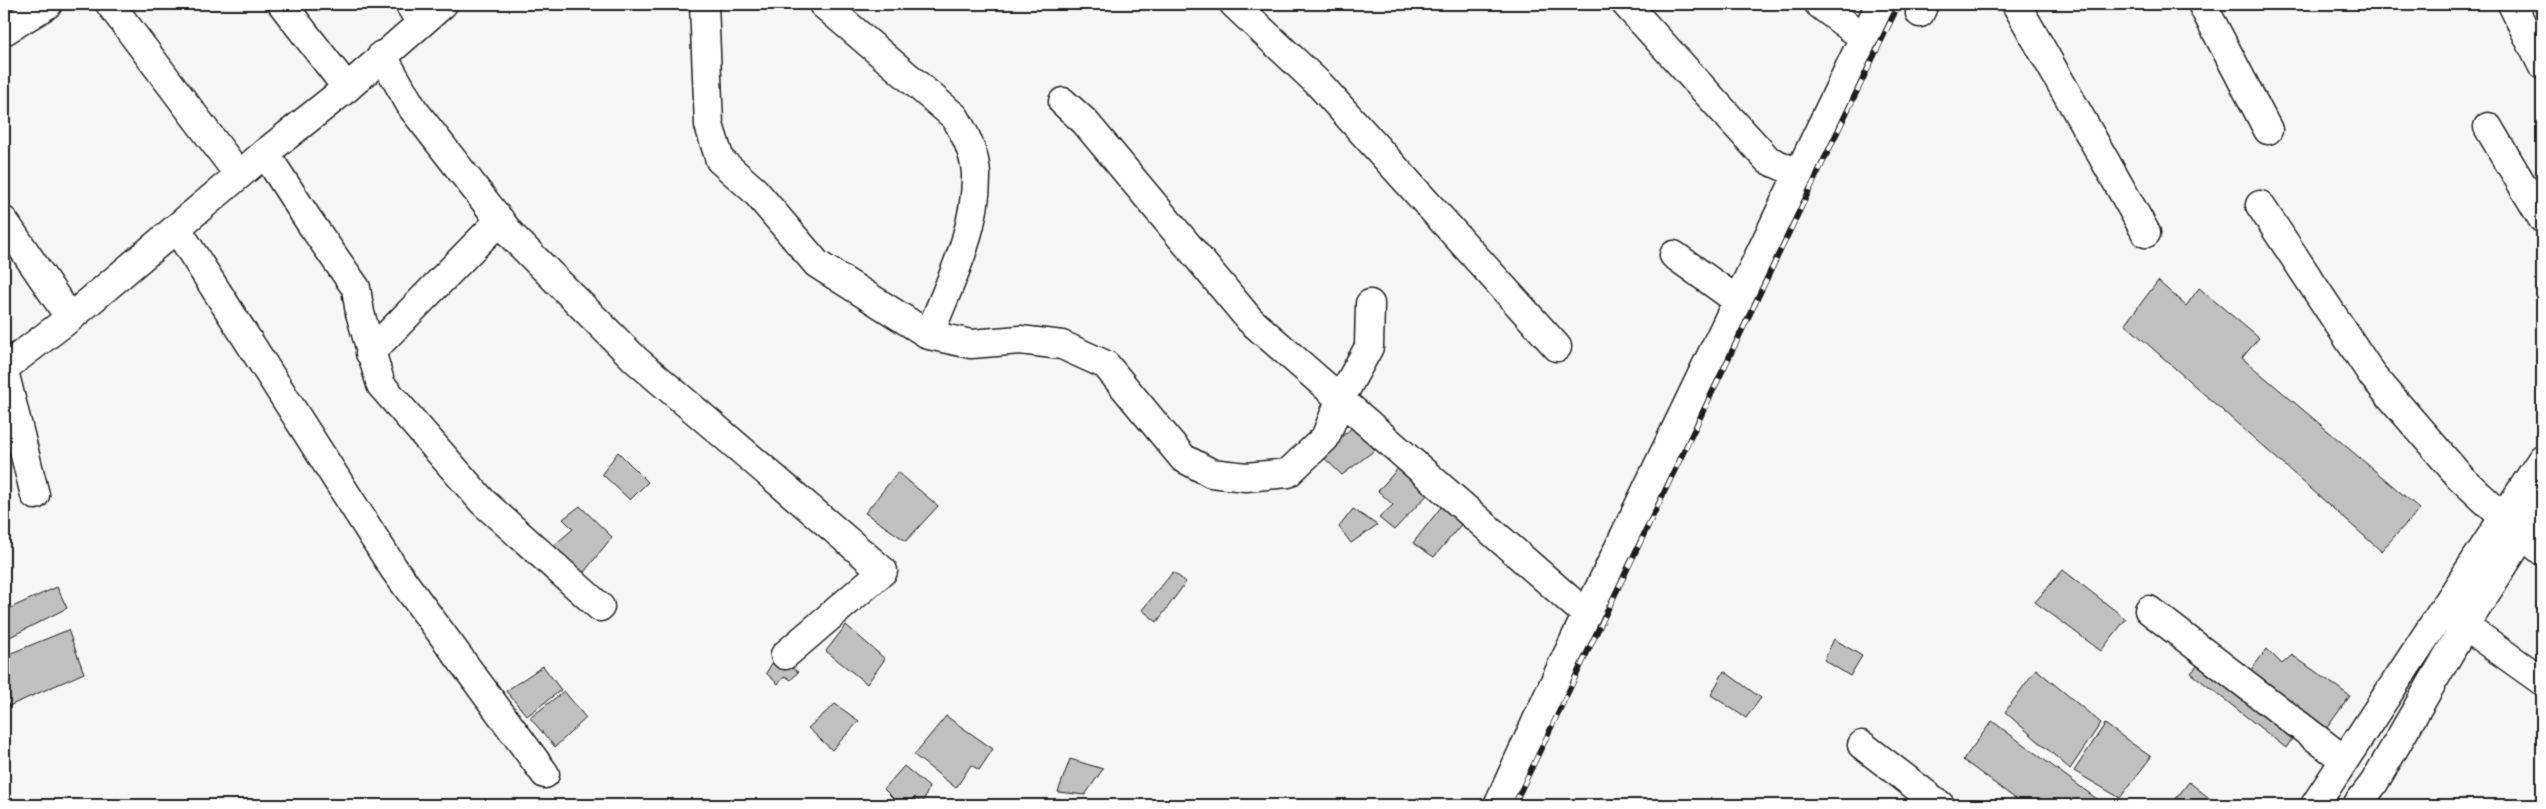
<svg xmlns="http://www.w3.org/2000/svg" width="2546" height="809" viewBox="0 0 2546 809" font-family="'Playpen Sans',sans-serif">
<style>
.building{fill:#c0c0c0;stroke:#1c1c1c}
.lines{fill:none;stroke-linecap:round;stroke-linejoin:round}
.minor-casing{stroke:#1c1c1c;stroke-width:31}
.major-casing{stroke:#1c1c1c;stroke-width:31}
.minor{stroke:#fff;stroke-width:28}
.major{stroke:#fff;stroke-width:28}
.rail-casing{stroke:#1c1c1c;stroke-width:5.5}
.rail{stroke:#fff;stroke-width:4;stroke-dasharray:11;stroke-linecap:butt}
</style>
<rect width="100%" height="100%" fill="#f6f6f6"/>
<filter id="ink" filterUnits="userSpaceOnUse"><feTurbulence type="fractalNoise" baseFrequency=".02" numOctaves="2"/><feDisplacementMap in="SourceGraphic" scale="10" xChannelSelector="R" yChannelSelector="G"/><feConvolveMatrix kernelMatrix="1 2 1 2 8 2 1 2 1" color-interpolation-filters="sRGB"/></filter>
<g filter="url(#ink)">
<path class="building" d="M2158 281 2186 306 2199 288 2259 338 2242 358 2420 509 2381 551 2125 324Z
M1354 426 1375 450 1342 475 1321 455Z
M618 452 648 482 630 500 602 474Z
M1401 465 1430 492 1394 530 1379 518 1393 505 1378 491Z
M898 472 938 506 906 541 865 513Z
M1445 502 1465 520 1434 557 1413 543Z
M580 506 612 537 581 576 552 547 573 529 563 519Z
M1353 509 1377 525 1351 543 1339 527Z
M2063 570 2126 619 2101 651 2035 602Z
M1173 572 1186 582 1157 622 1142 610Z
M57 587 67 608 4 640V600L8 609Z
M846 625 885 659 867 684 826 651Z
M68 630 84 673 9 706 4 693V656Z
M1834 639 1862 656 1850 676 1824 660Z
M2267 649 2282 664 2292 655 2350 696 2326 729 2250 671Z
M2210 651 2303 722 2286 748 2191 673Z
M776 657 798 672 791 680 785 676 778 684 766 673Z
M543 666 561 690 527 716 506 691Z
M2036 669 2101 723 2070 769 2005 712Z
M1724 671 1761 698 1746 718 1711 695Z
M564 691 586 718 555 747 530 718Z
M835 704 859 721 832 750 808 728Z
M946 716 993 749 979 770 971 765 956 788 914 755Z
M1992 721 2105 805H2024L1963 760Z
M2105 724 2151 757 2120 798 2074 771Z
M1070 759 1103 769 1085 795 1058 792Z
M904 766 929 787 922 805 915 797 906 805H900L884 789Z
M2189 782 2218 805H2171Z"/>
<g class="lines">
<defs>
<path id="minor" d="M110 4 239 175
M282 4 347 88
M409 4 421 22
M704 4 709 125 720 160 755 191 817 264 929 335 971 344 1020 340 1062 345 1106 365 1183 458 1211 473 1246 477 1288 473 1325 438 1341 398 1369 347 1370 304
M823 4 955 117C965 134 975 153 976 174 977 231 949 284 929 335
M1234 4 1320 85 1557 347
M1626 4 1768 160 1800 174
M1819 4 1852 29 1866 33
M2016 4 2146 233
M2202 4 2268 130
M2512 4 2542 65
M1920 13 1924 4
M4 31 48 4
M382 55 413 109 512 236 636 360 883 571 785 655
M1063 102 1085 122 1250 320 1587 615
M2488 127 2542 218
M265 153 309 221 356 288 360 313 381 385 483 502 600 607
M2260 205 2373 376 2461 478 2504 518
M4 221 70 318
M177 229 394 569 545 774
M1674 255 1738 301
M370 353 500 220
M4 371 35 495
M2523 535 2542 551
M2149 610 2343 759
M2465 626 2542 681
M1862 745 1940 805
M1498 805 1561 668 1880 4"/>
<path id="major" d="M4 368 70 318 265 153 347 88 443 4
M2315 805 2542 459
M2357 805 2374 783 2465 626 2542 505"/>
</defs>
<use href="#minor" class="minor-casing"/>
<use href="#major" class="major-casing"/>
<use href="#minor" class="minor"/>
<use href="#major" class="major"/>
<defs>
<path id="rail" d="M1514 805 1899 4"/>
</defs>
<use href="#rail" class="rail-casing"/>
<use href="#rail" class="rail"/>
</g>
</g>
<rect width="2546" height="809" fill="none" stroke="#fff" stroke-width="20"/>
<rect x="10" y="10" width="2526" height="789" fill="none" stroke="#1c1c1c" stroke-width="2" filter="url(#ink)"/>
</svg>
